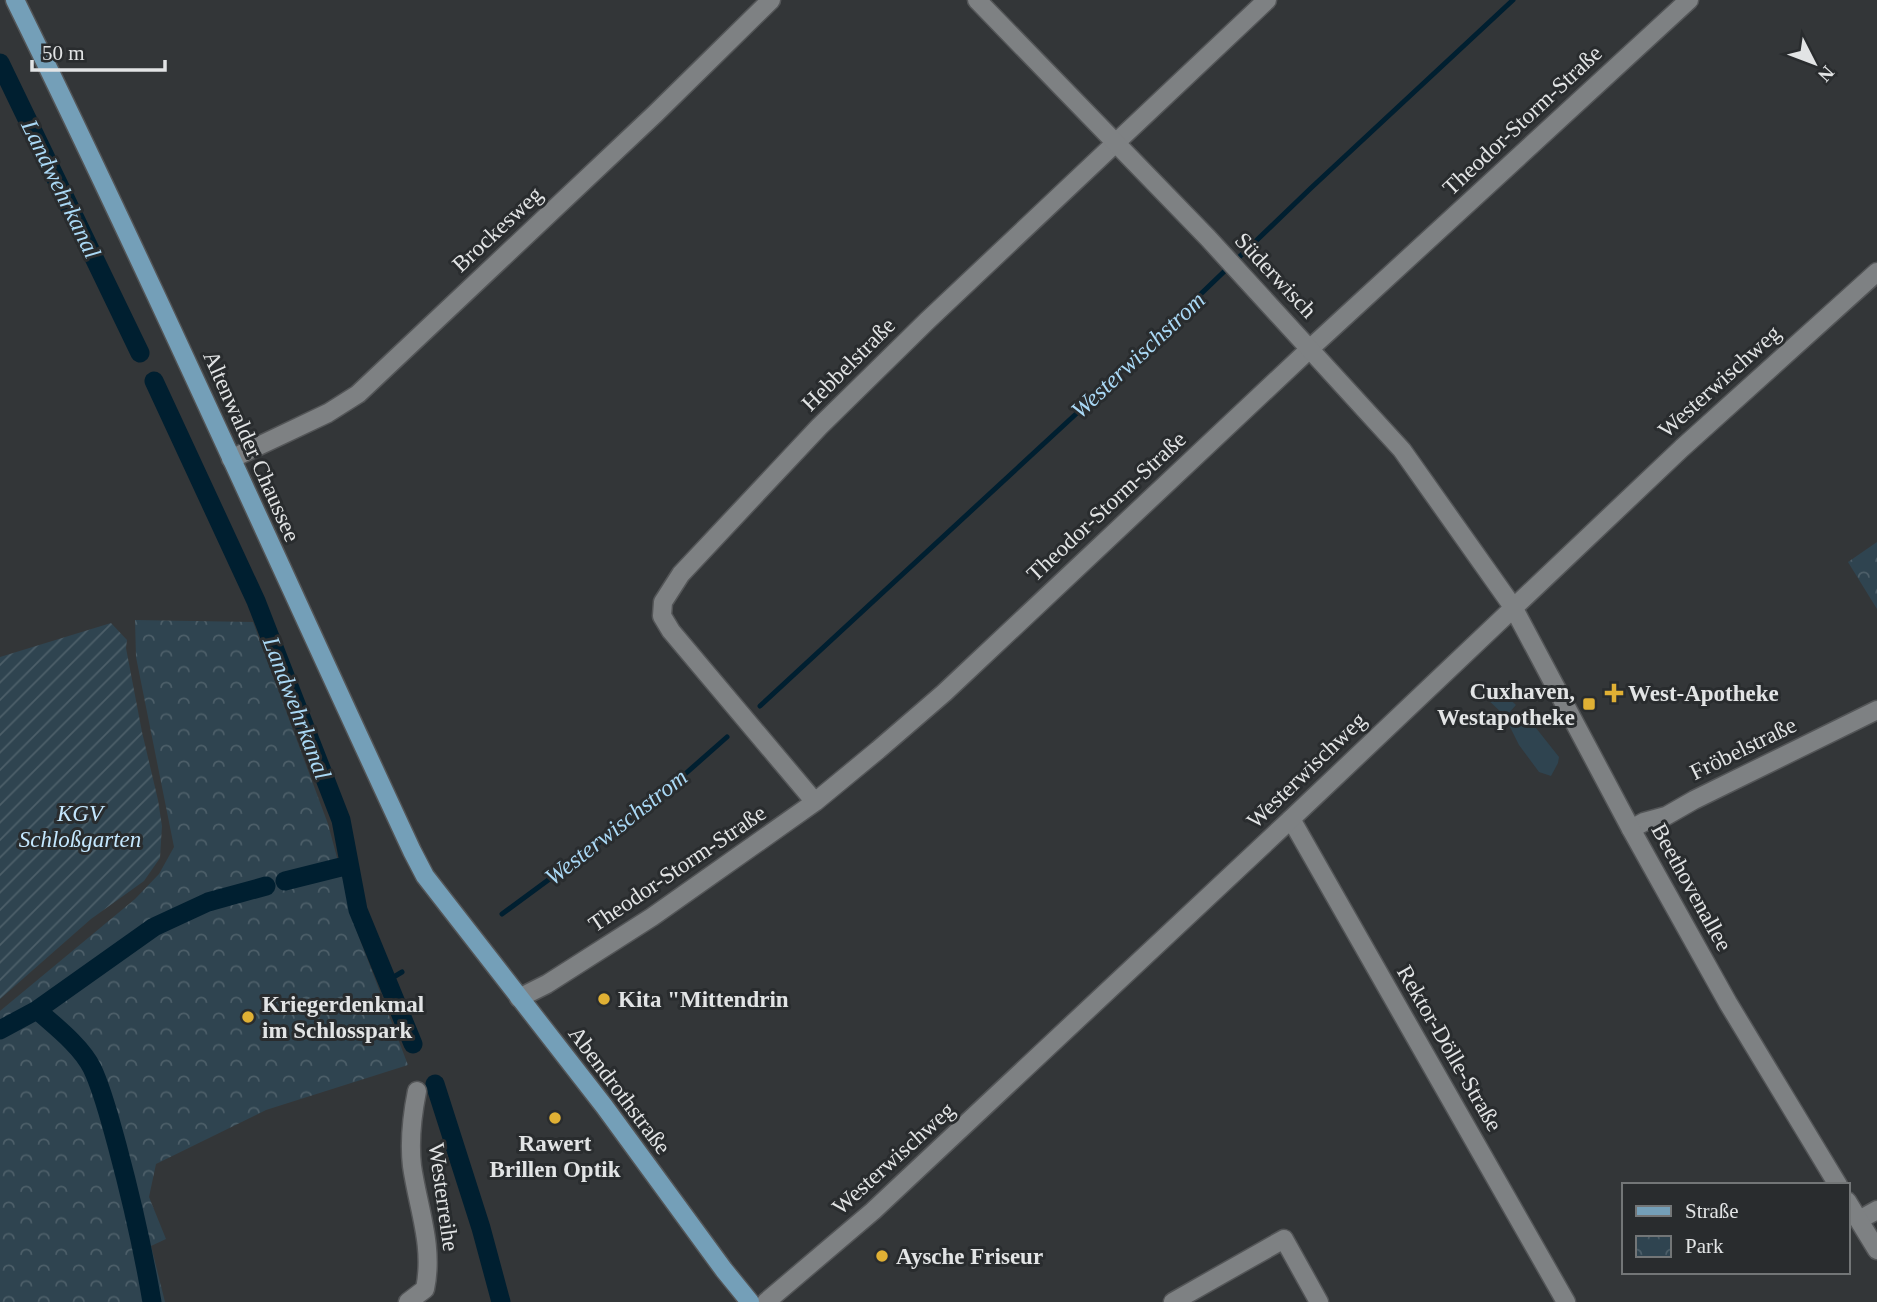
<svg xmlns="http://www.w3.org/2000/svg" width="1877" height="1302" viewBox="0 0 1877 1302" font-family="'Times New Roman',serif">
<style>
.grass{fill:#2f4450}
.park{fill:url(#park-crowns)}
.garden{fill:url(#garden-furrows)}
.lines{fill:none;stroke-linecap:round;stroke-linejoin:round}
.stream{stroke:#001f30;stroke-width:5}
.canal{stroke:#001f30;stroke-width:19}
.minor-casing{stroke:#535557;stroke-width:21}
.tertiary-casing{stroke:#535557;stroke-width:21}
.primary-casing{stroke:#535557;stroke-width:21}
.minor{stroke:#7e8183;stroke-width:18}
.tertiary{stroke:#7e8183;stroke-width:18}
.primary{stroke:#749fb8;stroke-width:18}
.poi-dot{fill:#e0b034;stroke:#292c2e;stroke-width:2.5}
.labels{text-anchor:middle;stroke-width:6;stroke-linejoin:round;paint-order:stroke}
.street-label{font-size:23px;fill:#e2e4e5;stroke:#292c2e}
.poi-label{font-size:23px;font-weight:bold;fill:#e2e4e5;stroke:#292c2e;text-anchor:start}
.park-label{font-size:23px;font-style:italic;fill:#c4e7fe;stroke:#292c2e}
.water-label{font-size:24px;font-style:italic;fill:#aad9f6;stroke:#292c2e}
</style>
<defs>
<pattern id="park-crowns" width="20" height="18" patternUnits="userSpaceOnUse" patternTransform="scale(1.75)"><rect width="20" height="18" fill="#2f4450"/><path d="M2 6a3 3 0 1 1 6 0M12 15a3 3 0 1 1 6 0" fill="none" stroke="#4d5f69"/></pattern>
<pattern id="garden-furrows" width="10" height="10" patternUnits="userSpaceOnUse" patternTransform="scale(1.75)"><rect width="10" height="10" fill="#2f4450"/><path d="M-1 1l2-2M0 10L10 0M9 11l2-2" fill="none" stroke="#4d5f69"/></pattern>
</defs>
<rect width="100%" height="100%" fill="#333638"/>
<path class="grass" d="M1496 686 1516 705 1508 714 1516 724 1536 728 1559 757 1558 763 1551 776 1539 772 1519 745 1504 715 1485 697Z"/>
<path class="park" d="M1877 542V609L1848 562Z
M135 620 253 622 328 824 357 932 408 1065 266 1110 156 1164 149 1197 166 1239 151 1246 165 1302H0V1011L135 899 159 874 174 847 136 657Z"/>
<path class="garden" d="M111 623 127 640 126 648 142 732 158 800 162 826 160 858 144 881 91 919 0 999V657Z"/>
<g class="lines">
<path class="stream" d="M760 706 1077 413 1311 188 1513 0
M502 914 650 805 727 737
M387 981 402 972"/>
<path class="canal" d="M0 63 140 353
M154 381 256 601 341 820 358 910 413 1044
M285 881 349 865
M0 1030 37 1010
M435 1084 481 1228 501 1302
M152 1302C143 1249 131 1197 117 1145 110 1120 103 1091 92 1068 81 1046 55 1026 37 1010L154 927 208 902 266 886"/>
<defs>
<path id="minor" d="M231 459 328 413 358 394 655 114 771 0
M815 802 671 631 662 616 663 602 681 574 819 427 927 321 1267 0
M1291 819 1566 1302
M1631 829 1644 822 1666 816 1694 800 1877 710
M519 998 547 984 652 917 815 802 878 750 944 693 1315 344 1689 0
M1859 1220 1877 1210
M408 1302 425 1289C434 1246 418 1208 412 1166 409 1140 412 1116 417 1091
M1173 1302 1284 1239 1319 1302"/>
<path id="tertiary" d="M977 0 1208 238 1402 450 1513 607 1631 829 1728 1003 1838 1185
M1847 1201 1877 1250
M766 1302 873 1211 1291 819 1682 448 1877 272"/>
<path id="primary" d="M15 0C153 281 280 567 412 851L425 876 604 1106 724 1270 750 1302"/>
</defs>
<use href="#minor" class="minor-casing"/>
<use href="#tertiary" class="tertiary-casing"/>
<use href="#primary" class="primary-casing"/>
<use href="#minor" class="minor"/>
<use href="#tertiary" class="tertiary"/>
<use href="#primary" class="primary"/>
</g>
<g class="poi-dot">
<path d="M1610.5 682.5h7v7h7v7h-7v7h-7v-7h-7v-7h7z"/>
<rect x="1582" y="697" width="14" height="14" rx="3.5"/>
<circle cx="604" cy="999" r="7"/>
<circle cx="248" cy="1017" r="7"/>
<circle cx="555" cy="1118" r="7"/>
<circle cx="882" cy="1256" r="7"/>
</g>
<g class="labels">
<g class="street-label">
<text transform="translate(1522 120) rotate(-43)" y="8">Theodor-Storm-Straße</text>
<text transform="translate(497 229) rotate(-43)" y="8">Brockesweg</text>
<text transform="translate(1276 275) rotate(47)" y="8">Süderwisch</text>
<text transform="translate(848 364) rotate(-45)" y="8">Hebbelstraße</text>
<text transform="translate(1719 381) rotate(-42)" y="8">Westerwischweg</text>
<text transform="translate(252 446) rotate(66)" y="8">Altenwalder Chaussee</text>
<text transform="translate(1106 506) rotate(-43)" y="8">Theodor-Storm-Straße</text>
<text transform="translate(1743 748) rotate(-26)" y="8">Fröbelstraße</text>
<text transform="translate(1306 770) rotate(-44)" y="8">Westerwischweg</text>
<text transform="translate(677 868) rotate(-34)" y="8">Theodor-Storm-Straße</text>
<text transform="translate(1692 887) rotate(61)" y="8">Beethovenallee</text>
<text transform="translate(1450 1048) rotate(60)" y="8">Rektor-Dölle-Straße</text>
<text transform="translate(620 1090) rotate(53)" y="8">Abendrothstraße</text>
<text transform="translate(893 1158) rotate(-42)" y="8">Westerwischweg</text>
<text transform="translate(444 1197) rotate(82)" y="8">Westerreihe</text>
</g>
<g class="poi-label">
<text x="1575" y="699" text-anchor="end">Cuxhaven,<tspan x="1575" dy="26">Westapotheke</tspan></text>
<text x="1628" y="701">West-Apotheke</text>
<text x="618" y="1007">Kita "Mittendrin</text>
<text x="262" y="1012">Kriegerdenkmal<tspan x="262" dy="26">im Schlosspark</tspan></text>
<text x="555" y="1151" text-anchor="middle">Rawert<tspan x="555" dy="26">Brillen Optik</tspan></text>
<text x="896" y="1264">Aysche Friseur</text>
</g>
<g class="park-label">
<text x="80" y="821">KGV<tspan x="80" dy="26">Schloßgarten</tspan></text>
</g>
<g class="water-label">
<text transform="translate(61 189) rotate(64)" y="8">Landwehrkanal</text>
<text transform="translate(1138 355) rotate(-43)" y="8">Westerwischstrom</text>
<text transform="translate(297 708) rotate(69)" y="8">Landwehrkanal</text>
<text transform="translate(616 827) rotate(-38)" y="8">Westerwischstrom</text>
</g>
</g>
<rect x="1622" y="1183" width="228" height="91" fill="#292c2e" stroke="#737677" stroke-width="2"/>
<rect x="1636" y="1206" width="35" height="10" fill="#749fb8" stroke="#737677" stroke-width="2"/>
<text x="1685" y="1218" font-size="21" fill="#e2e4e5">Straße</text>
<rect x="1636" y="1236" width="35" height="21" fill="url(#park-crowns)" stroke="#737677" stroke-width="2"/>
<text x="1685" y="1253" font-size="21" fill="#e2e4e5">Park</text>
<g transform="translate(1814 63) rotate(132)" stroke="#292c2e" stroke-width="5" paint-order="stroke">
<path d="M0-5L12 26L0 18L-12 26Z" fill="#e2e4e5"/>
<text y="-10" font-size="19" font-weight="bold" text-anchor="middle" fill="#e2e4e5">N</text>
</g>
<path d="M32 60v10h133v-10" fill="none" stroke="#e2e4e5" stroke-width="3.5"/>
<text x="42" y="60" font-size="21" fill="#e2e4e5" stroke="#292c2e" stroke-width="5" paint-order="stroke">50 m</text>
</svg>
